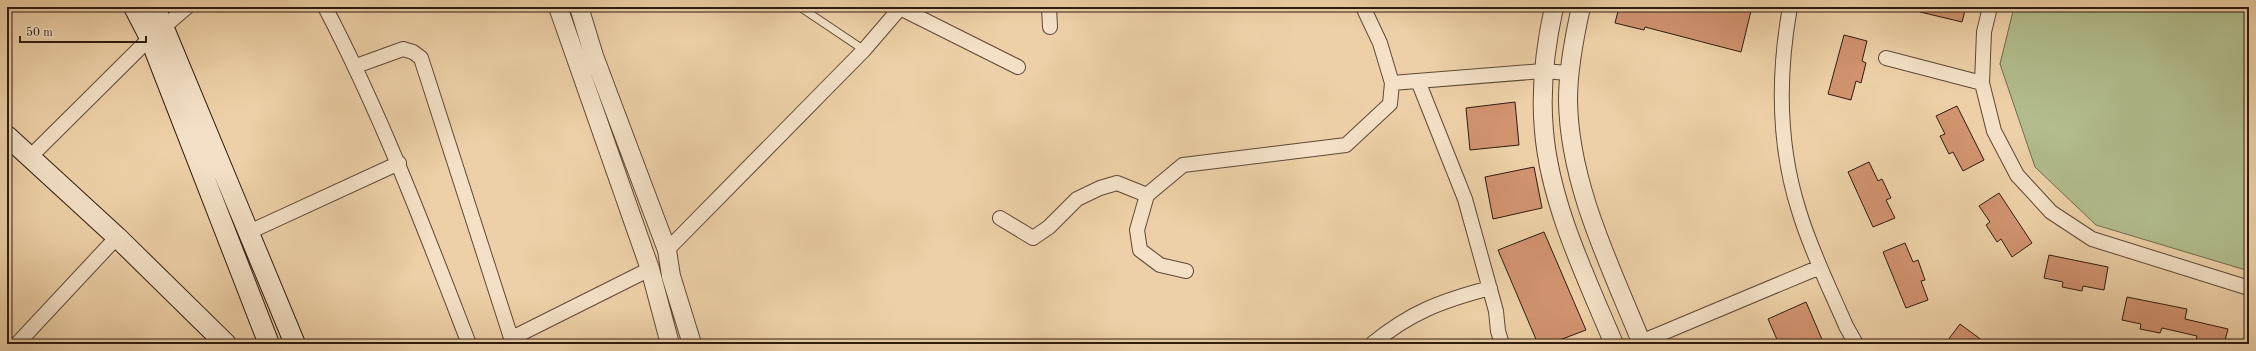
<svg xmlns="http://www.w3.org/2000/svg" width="2256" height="351" viewBox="0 0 2256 351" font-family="'Old Standard TT',serif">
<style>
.green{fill:#b2bc8c;stroke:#716c4e}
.building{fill:#d19370;stroke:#301c10}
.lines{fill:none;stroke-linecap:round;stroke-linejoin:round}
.service-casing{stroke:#5f4936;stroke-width:9}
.minor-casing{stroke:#5f4936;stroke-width:16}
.tertiary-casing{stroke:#5f4936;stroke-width:20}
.secondary-casing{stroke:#301c10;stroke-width:22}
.service{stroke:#f3e0c6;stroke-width:7}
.minor{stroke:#f3e0c6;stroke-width:14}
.tertiary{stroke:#f3e0c6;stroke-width:18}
.secondary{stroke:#f3e0c6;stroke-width:20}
</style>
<rect width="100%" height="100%" fill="#edd0a7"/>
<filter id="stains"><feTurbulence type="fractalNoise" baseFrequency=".005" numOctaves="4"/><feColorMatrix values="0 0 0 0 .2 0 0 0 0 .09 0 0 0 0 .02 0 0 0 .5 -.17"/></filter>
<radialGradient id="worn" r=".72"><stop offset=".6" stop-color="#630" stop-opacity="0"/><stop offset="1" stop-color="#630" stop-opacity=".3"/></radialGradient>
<path class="green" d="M2014 7H2249V271L2096 225 2035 167 2000 64Z"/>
<path class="building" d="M1619 7H1752L1741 52 1645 27 1644 30 1615 23Z
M1921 7H1966L1962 22 1920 12Z
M1844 35 1867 41 1862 61 1866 63 1861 83 1856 81 1851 100 1828 94Z
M1515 102 1519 145 1470 150 1466 108Z
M1957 106 1984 160 1963 171 1953 152 1949 154 1940 136 1945 134 1936 116Z
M1869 162 1878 181 1882 179 1891 198 1886 200 1895 218 1873 227 1848 172Z
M1534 167 1542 208 1493 219 1485 177Z
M1999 193 2032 243 2012 257 2001 239 1997 242 1986 225 1990 222 1979 206Z
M1544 232 1586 330 1549 344H1538L1498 250Z
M1905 243 1913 262 1918 260 1925 280 1921 281 1928 300 1906 308 1883 252Z
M2049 255 2108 267 2104 290 2083 286 2082 291 2062 287 2063 282 2044 278Z
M2127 297 2187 309 2185 319 2228 329 2224 344H2195L2197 336 2162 328 2160 333 2140 329 2141 324 2122 320Z
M1806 302 1824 344H1779L1768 319Z
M1960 324 1987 344H1945Z"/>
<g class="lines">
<defs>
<path id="service" d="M800 7 864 50"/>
<path id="minor" d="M325 7C382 116 425 230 469 344
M1049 7 1050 27
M1790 7C1778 74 1778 145 1799 211 1811 251 1830 289 1846 326L1856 344
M1990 7 1984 32 1982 83 1994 131 2017 175 2051 212 2092 239 2249 288
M900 8 1018 67
M165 26 187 7
M1886 58 1982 83
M356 66 403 49 413 52 421 58 513 344
M1418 81 1465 199 1496 311 1498 331 1502 344
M1392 83 1543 71 1569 73
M30 157 150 38
M1147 195 1137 230 1140 250 1160 265 1186 271
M1000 218 1033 238 1049 227 1077 199 1100 188 1117 183 1147 195 1183 165 1346 145 1390 104 1392 83 1380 43 1363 7
M249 232 399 163
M667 250 864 50 901 7
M512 338 650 269
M1641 342 1820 267
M17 344 117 237
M1372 344C1411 312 1441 301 1490 288"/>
<path id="tertiary" d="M558 7 650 269 670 344
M579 7 594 56 667 250 671 276 692 344
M1554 7C1545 48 1540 89 1544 131 1550 204 1586 277 1614 344
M1581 7C1574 38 1568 69 1568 100 1569 185 1611 267 1642 344"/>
<path id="secondary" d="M134 7 150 38 269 344
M155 7 295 344
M7 136 117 237 226 344"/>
</defs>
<use href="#service" class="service-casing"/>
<use href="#minor" class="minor-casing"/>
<use href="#tertiary" class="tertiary-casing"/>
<use href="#secondary" class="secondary-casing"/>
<use href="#service" class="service"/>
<use href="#minor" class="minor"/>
<use href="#tertiary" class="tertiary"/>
<use href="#secondary" class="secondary"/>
</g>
<rect width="2256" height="351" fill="none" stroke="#edd0a7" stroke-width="24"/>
<rect x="8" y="8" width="2240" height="335" fill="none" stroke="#301c10" stroke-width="2"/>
<rect x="12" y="12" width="2232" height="327" fill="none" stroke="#301c10"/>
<path d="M20 36v6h126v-6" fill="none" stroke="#301c10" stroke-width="2"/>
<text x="26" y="36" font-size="12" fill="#301c10" stroke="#f3e0c6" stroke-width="3" paint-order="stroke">50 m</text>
<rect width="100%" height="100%" filter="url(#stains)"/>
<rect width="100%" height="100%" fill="url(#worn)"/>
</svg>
